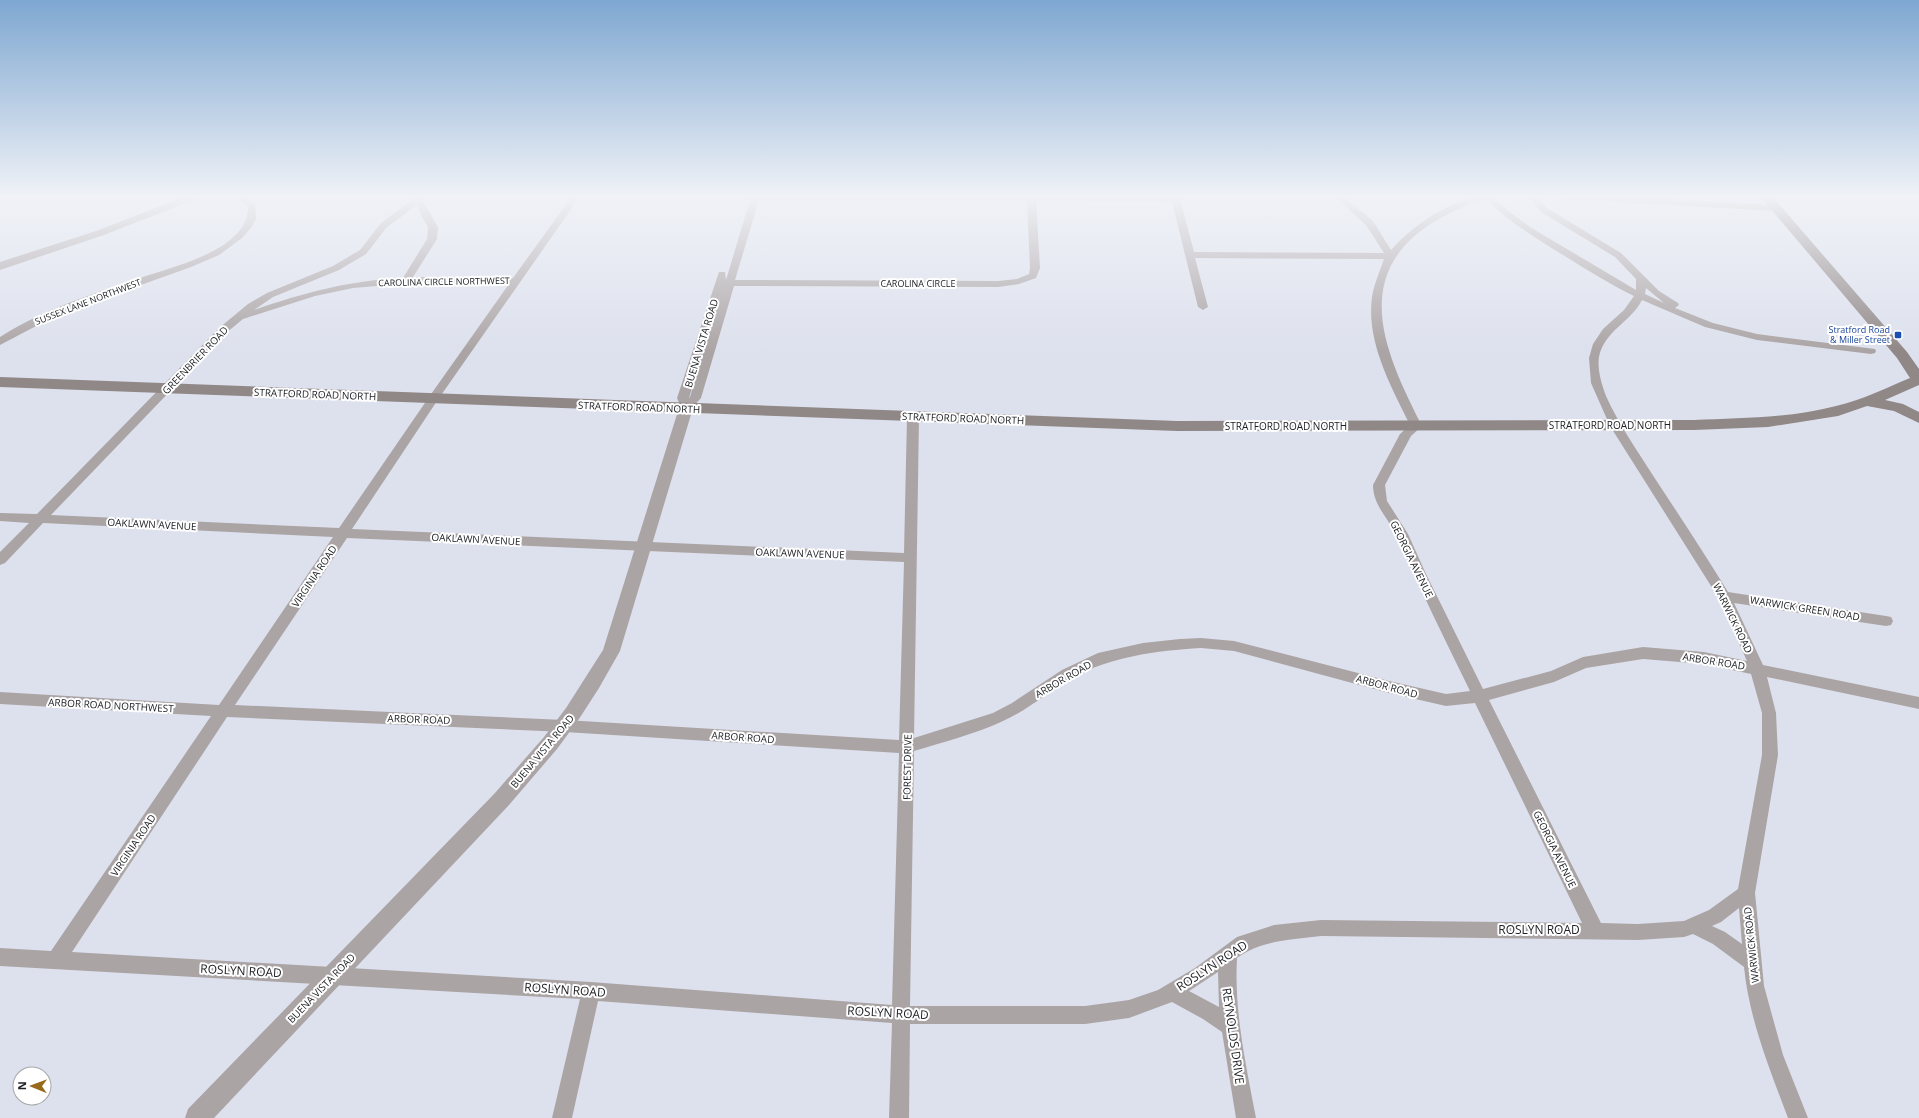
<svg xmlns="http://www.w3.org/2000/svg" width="1919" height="1118" viewBox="0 0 1919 1118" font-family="'Open Sans',sans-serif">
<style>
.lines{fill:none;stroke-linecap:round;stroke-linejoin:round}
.minor{fill:#aba4a5;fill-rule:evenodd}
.tertiary{fill:#aba4a5;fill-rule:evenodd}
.secondary{fill:#908787;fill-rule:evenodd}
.transit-dot{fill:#1a4fb4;stroke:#fff;stroke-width:1.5}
.labels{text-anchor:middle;stroke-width:4;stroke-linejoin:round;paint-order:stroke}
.far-street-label{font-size:9px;fill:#202226;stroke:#fff}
.far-transit-label{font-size:9px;fill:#164399;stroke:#fff;text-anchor:end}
.street-label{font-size:10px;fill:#202226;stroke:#fff}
.near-street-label{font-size:12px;fill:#202226;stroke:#fff}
</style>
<rect width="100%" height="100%" fill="#dde1ed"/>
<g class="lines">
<path class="minor" d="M234 195H243L255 204 256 219 251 228 242 238 219 255 191 267 57 315 0 345V337C45 308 99 292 149 275 175 267 202 259 225 244 238 234 248 224 248 207Z
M419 195H428L422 200 438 227 437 239 413 277 513 278 573 195H581L437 401 352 529 904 553 907 417 913 413 917 415 919 417 914 738 993 713 1012 703 1062 670 1098 653 1143 643 1180 639 1201 638 1234 641 1389 681 1446 694 1470 691C1445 640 1420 589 1397 537 1389 518 1373 506 1373 485L1400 434 1410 425C1391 386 1366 342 1372 297 1374 284 1380 271 1384 259L1195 258 1208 307 1203 310 1198 307 1172 202 1036 201 1040 268 1036 278 1019 284 998 287 734 286 701 398 690 410H682L677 398 719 272H725L726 280 750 200 744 199V195H1035L1171 196V195H1179L1194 252 1384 253 1366 225 1333 195H1342L1373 221 1391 250C1417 221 1457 195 1497 195L1494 197 1507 210 1530 227 1636 290V279L1615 257 1541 212 1527 195H1535L1547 208 1621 253 1659 291 1678 303 1679 305 1675 308 1713 323 1757 334 1875 349 1876 351 1875 353 1871 354 1757 340 1705 327 1642 300C1631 322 1604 331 1599 357 1597 370 1602 385 1606 396 1619 425 1637 450 1654 477 1679 515 1704 553 1728 592L1886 616 1891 617 1893 621 1891 625 1886 626 1734 603 1763 665 1919 697V709L1767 677 1776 713 1778 755 1755 893 1764 986 1783 1055 1808 1118H1788C1770 1070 1749 1019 1744 967L1713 944 1693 934 1684 937 1638 940 1321 936C1291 940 1261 940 1237 958 1234 1013 1246 1065 1256 1118H1236L1222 1032 1203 1019 1172 1002 1129 1018 1085 1024H910L909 1118H889L892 1023 598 1001 572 1118H552L580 999 0 966V948L51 951 211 716 0 704V692L219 705 333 537 43 523 5 563 0 565V552L29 523 0 521V513L37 514 218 329 248 304 267 293 333 266 360 250 381 223ZM1486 199C1510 223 1539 240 1568 258 1589 271 1611 285 1634 296L1624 310 1603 329 1593 344 1589 358 1591 383 1610 426 1718 597 1747 661 1704 652 1643 647 1583 657 1551 671 1483 689 1426 574 1408 534 1387 501 1385 485 1411 436 1422 426C1389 360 1349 281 1426 227 1444 215 1465 205 1486 199ZM759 200 1027 201 1030 268 1029 274 1017 279 998 281 735 280ZM417 205 422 217 428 227 427 239 403 278C351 280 303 293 254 310L273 297 339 270 366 254 387 227ZM413 283 509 284 429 397 339 528 51 515 226 333 243 319 315 296 353 288ZM723 286 690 397 689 398ZM1646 288 1664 303 1645 294ZM347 538 904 562 899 740 565 720 235 705ZM1201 648 1234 651 1389 693 1446 706 1475 703 1582 923 1321 920 1274 925 1237 937 1195 968 1158 990 1129 1000 1085 1006H910L914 751C944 742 975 734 1003 721 1028 710 1049 691 1072 678 1112 656 1156 651 1201 648ZM1643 659 1704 664 1751 674 1762 713V755L1738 889 1709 910 1684 921 1638 924 1601 923 1489 700 1554 682 1586 668ZM227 717 565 732 899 753 892 1005 591 982 72 952ZM1739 908 1742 944 1725 932 1712 926 1721 922ZM1218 972 1219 1007 1189 991Z
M1543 195H1585L1776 205 1780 208 1776 211 1547 198Z"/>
<path class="tertiary" d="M189 195H202L201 197 104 235 0 270V262L96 231Z
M686 404 691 405 693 408 620 651 599 688 579 719 557 749 509 805 214 1118H185L188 1109 495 793 544 737 566 708 603 650 679 408 681 405Z"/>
<path class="secondary" d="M1759 195H1771L1907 352 1919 369V385L1885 400 1903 404 1919 412V423L1894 411 1867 406 1838 416 1768 427 1694 430 1177 431 0 387V377L1177 421 1694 420C1740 418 1792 418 1836 406 1862 400 1886 388 1910 378L1897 358Z"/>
</g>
<linearGradient id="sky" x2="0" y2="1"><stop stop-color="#7ea7d1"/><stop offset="0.56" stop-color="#f0f2f7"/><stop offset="1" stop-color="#f0f2f7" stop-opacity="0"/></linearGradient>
<rect width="1919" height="351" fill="url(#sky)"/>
<rect class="transit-dot" x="1894" y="331" width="8" height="8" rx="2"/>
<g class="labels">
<g class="far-street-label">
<text transform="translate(444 282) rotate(-1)" y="3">CAROLINA CIRCLE NORTHWEST</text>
<text x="918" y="287">CAROLINA CIRCLE</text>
<text transform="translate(88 302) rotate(-21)" y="3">SUSSEX LANE NORTHWEST</text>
</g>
<g class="far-transit-label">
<text x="1890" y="333">Stratford Road<tspan x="1890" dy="10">&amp; Miller Street</tspan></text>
</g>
<g class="street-label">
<text transform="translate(701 343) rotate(-73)" y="4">BUENA VISTA ROAD</text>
<text transform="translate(195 360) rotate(-46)" y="4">GREENBRIER ROAD</text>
<text transform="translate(315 394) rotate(2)" y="4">STRATFORD ROAD NORTH</text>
<text transform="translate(639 407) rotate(2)" y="4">STRATFORD ROAD NORTH</text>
<text transform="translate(963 418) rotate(2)" y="4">STRATFORD ROAD NORTH</text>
<text x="1610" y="429">STRATFORD ROAD NORTH</text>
<text x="1286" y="430">STRATFORD ROAD NORTH</text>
<text transform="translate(152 524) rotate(3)" y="4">OAKLAWN AVENUE</text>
<text transform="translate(476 539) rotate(3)" y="4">OAKLAWN AVENUE</text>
<text transform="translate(800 553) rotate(2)" y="4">OAKLAWN AVENUE</text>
<text transform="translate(1412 559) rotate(64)" y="4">GEORGIA AVENUE</text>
<text transform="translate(314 576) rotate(-56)" y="4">VIRGINIA ROAD</text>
<text transform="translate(1805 608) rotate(9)" y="4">WARWICK GREEN ROAD</text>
<text transform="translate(1733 618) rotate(64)" y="4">WARWICK ROAD</text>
<text transform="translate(1714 661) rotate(9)" y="4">ARBOR ROAD</text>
<text transform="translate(1063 679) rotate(-30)" y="4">ARBOR ROAD</text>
<text transform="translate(1387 686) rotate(15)" y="4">ARBOR ROAD</text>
<text transform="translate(111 705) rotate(3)" y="4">ARBOR ROAD NORTHWEST</text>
<text transform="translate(419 719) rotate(2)" y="4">ARBOR ROAD</text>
<text transform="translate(743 737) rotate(4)" y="4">ARBOR ROAD</text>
<text transform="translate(542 751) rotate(-50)" y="4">BUENA VISTA ROAD</text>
<text transform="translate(907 767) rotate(-89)" y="4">FOREST DRIVE</text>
<text transform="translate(133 845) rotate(-56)" y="4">VIRGINIA ROAD</text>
<text transform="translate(1555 849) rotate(64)" y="4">GEORGIA AVENUE</text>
<text transform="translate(1751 945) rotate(-96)" y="4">WARWICK ROAD</text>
<text transform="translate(321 988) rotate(-46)" y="4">BUENA VISTA ROAD</text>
</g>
<g class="near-street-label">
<text x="1539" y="934">ROSLYN ROAD</text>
<text transform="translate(1212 966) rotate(-33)" y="4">ROSLYN ROAD</text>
<text transform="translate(241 971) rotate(3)" y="4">ROSLYN ROAD</text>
<text transform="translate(565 990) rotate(4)" y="4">ROSLYN ROAD</text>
<text transform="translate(888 1013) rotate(3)" y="4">ROSLYN ROAD</text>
<text transform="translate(1233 1036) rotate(82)" y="4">REYNOLDS DRIVE</text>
</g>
</g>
<g transform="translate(32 1086) rotate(271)"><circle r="19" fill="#ffffff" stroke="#a6a7a8"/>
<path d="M0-3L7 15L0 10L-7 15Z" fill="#98691a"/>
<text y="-6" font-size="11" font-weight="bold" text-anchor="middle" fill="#202226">N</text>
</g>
</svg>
